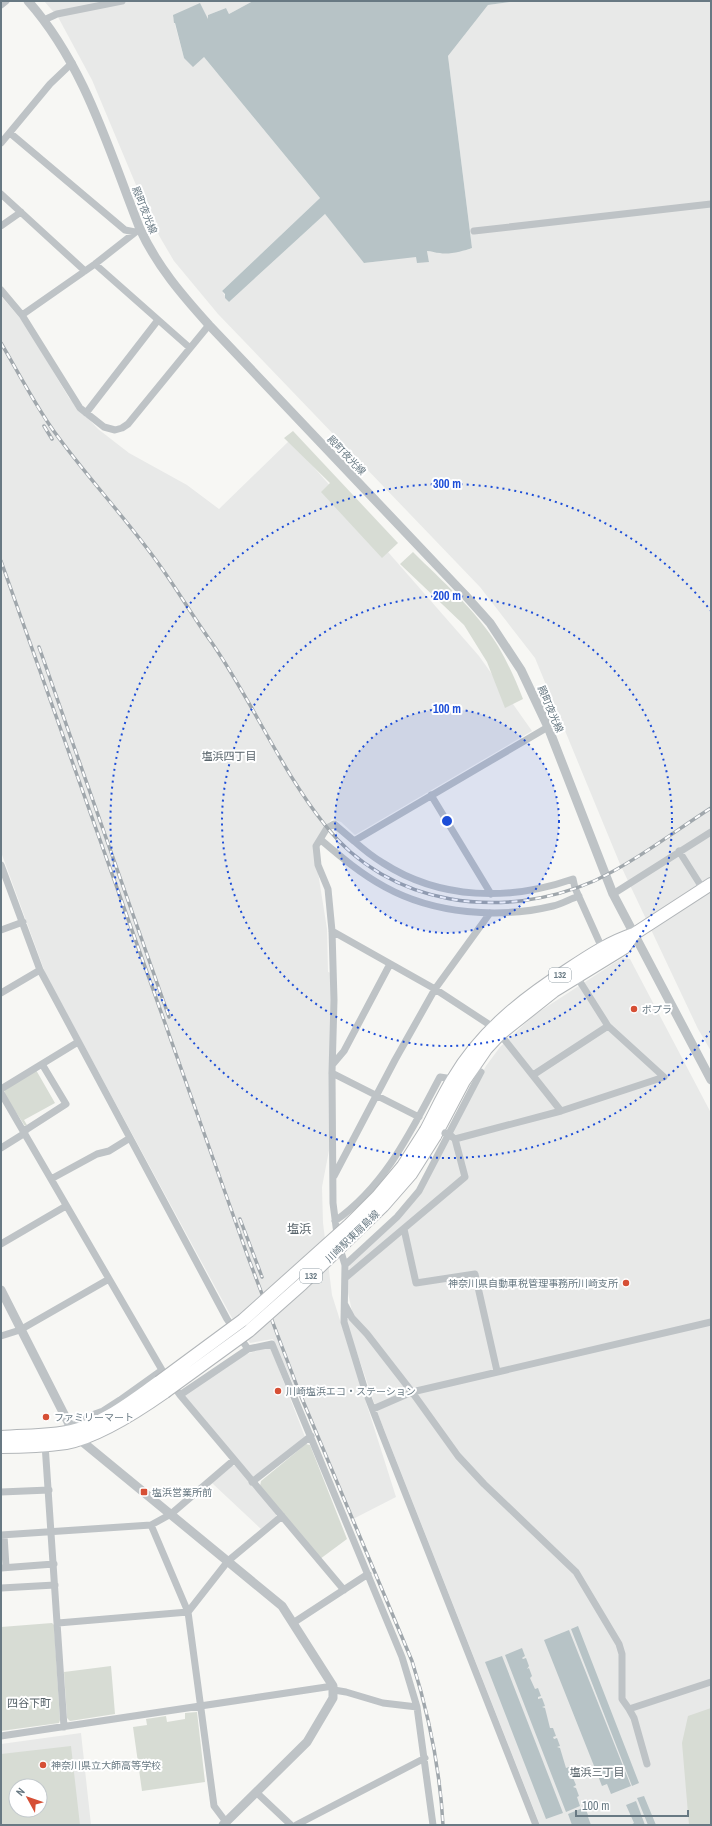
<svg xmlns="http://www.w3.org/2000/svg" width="712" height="1826" viewBox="0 0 712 1826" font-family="'Archivo Narrow','Noto Sans JP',sans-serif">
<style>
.built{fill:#e8e9e8;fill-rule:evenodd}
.green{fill:#d7dcd4;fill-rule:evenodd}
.water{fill:#b7c3c6}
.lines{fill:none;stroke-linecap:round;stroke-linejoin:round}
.trunk-casing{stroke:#b2b6b9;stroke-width:14}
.minor{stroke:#bec3c6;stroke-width:7}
.tertiary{stroke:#bec3c6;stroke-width:9}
.trunk{stroke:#fff;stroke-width:12}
.rail-casing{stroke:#a0a7ac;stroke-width:3.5}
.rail{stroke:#fff;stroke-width:2;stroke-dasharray:6;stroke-linecap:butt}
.trunk-bridge-casing{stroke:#b2b6b9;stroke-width:14;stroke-linecap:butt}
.minor-bridge{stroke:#bec3c6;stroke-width:7}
.trunk-bridge{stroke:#fff;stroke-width:12}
.ring{fill:none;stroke:#1d4ed8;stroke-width:2;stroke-dasharray:2 4}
.poi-dot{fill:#d64f35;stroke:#fff;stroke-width:1.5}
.labels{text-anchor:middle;stroke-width:4;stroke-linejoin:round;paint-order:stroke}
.shield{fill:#fff;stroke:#95a1a8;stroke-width:1}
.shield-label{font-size:9px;font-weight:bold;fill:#687983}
.street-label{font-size:10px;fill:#687983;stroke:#fff}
.poi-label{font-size:10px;fill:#687983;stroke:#fff;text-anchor:start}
.neighbourhood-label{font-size:11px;fill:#566269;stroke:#fff}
.quarter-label{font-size:12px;fill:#566269;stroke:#fff}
.centre{fill:#1d4ed8;stroke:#fff;stroke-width:2}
.ring-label{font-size:12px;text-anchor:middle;font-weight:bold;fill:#1d4ed8;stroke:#fff;stroke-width:4;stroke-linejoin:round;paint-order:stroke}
</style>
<rect width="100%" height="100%" fill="#f7f7f4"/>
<path class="built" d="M44 1H253L229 14 226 8 208 15 209 19H208L173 17 184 58 204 57 320 198 222 291 229 302 325 214 365 263 416 256 429 262 427 251H433L440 253 467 250 472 248 448 56 488 5 518 1H711V1051L698 1029 620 864 535 658 480 587 218 314 174 261 161 239 149 216 92 80 58 17Z
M1 296 25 324 69 398 98 429 129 453 187 485 219 509 290 440 479 656 532 731 355 835 341 822 332 819 321 832 314 847 327 929 328 972 331 973 330 1145 322 1187 323 1223 332 1295 396 1497 353 1519 273 1339 250 1343 232 1318 46 975 1 852Z
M622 958 630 959 711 1113V1825H540L378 1414 346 1321 352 1311 346 1284 350 1264 402 1215 486 1066 500 1047 534 1015Z
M265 1348 271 1349 305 1437 253 1477 183 1395 244 1355Z
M232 1466H235L276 1513V1518L261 1529 212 1483Z
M81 1733 91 1825H1V1744ZM16 1786H40V1810H16Z"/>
<path class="green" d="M293 431 398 543 382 558 321 492 330 483 284 438Z
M413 552C442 581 476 610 498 646 508 663 516 681 523 699L505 708 487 662 464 625 400 564Z
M36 1070 55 1103 24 1120 27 1125 25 1126 4 1094 5 1088Z
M306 1444 310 1445 347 1539 320 1559 260 1486 261 1481Z
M52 1623 54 1625 60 1720 59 1723 1 1731V1627Z
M111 1666 115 1714 70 1721 67 1718 64 1672Z
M711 1708V1825H689L682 1743 688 1716Z
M197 1712 205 1782 142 1791 133 1727 147 1725 146 1719 166 1716 167 1722 185 1719V1713Z
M71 1746 80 1825H1V1754ZM16 1786H40V1810H16Z"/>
<path class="water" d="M253 1H518L488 5 448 56 472 248C464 251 448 255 440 253 435 253 432 251 427 251L429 262 417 263 416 257 364 263 325 214 229 302 225 298V294L222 291 320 198 204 57 193 67 184 58 175 23H174L173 15 200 3 208 19V15L226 8 229 14Z
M578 1626 639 1783 632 1786 571 1629Z
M569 1630 631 1786 611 1794 607 1784 602 1786 544 1640Z
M522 1648 525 1656 522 1658 523 1659 526 1658 529 1666 527 1669 529 1668 532 1676 530 1678 535 1689 538 1688 541 1696 538 1697V1699L542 1698 545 1706 542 1707 545 1708 550 1728H553L556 1736 553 1737 554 1739 557 1738 560 1746 557 1747 560 1748 566 1768 569 1767 572 1776 569 1777 570 1779 573 1778 576 1785 573 1787 576 1788 579 1796 577 1797 580 1806 566 1812 505 1655Z
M502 1656 563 1813 546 1819 485 1662Z
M644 1796 656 1825H648L637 1798Z
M636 1801 645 1825H631L634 1823 626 1805Z
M585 1807 588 1815 585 1817H588L591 1825H572L568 1814Z"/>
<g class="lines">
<defs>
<path id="trunk" d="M426 1130C435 1113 443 1095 453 1079 481 1031 524 998 569 969 590 955 610 942 634 934L711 884
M435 1136 464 1081 486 1049 500 1034 554 991 624 948 634 934
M1 1437C24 1435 48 1436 71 1431 104 1424 132 1401 159 1382
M1 1447C22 1447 45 1446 66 1443 98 1437 138 1411 165 1392"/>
</defs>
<use href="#trunk" class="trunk-casing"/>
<path class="minor" d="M1 5 6 1
M44 20 57 14 122 1
M10 133 125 230 135 232
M1 143 50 84 72 63
M1 194 85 271
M1 226 21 212
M474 231 711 204
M95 264 190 348
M1 290 22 315 80 408 104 427 115 430 122 428 128 424 209 325
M22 315 95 264 137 231
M86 413 158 320
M431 795 491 894
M321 840C341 857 361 874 385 887 434 914 499 919 553 906 562 904 570 899 579 896
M354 841C363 849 373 857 383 863 440 900 510 901 573 879L575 888 602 948
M679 851 703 889
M1 865 40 970 227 1319 248 1349 272 1344 402 1657 417 1707 433 1825
M613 894 711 832
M1 930 23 922
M332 931 435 989 493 1027 500 1034 561 1111
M1 993 40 970
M333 1064 344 1051 390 964
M332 1073 419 1117
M533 1075 608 1026
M1 1089 78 1042
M1 1093 162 1370 180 1395 344 1590
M24 1131 66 1104 42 1064
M451 1136 455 1139 561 1111 664 1077 608 1026 577 977
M1 1148 25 1133
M334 1176 395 1060 435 989 490 913
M51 1179 97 1154 109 1151 130 1138
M335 1221C386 1185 411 1131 440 1077L453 1079
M404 1229 416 1283 475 1274 497 1371
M1 1244 66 1206
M345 1265 397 1217 419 1191 481 1072
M345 1278 465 1177 455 1139
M345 1305 352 1318 367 1334 412 1392 458 1456 484 1484 576 1572 619 1644 622 1654V1699L629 1709 711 1682
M1 1336 20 1330 109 1279
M180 1395 248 1349
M373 1409 412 1392 711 1322
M73 1431 78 1420 103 1411 120 1400 162 1370
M45 1444 64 1727
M252 1482 311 1436
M1 1492 49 1490
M151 1525 188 1612 214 1806 226 1822
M1 1535 151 1525 171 1514 234 1460
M4 1535 6 1567
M1 1568 54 1564
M1 1588 55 1585
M58 1623 188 1612 228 1561 282 1516
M293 1623 368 1574
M334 1690 346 1692 383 1703 417 1707
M629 1709 634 1718 647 1764
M1 1736 333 1686
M256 1792 291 1825
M296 1825 425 1758
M536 1825 382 1434 364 1387 344 1322 345 1265 338 1242 333 1203 332 1073 334 1000 332 931 328 889 318 865 316 846 327 828 334 824 354 841 548 727"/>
<path class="tertiary" d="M28 1C85 65 109 151 140 229 157 266 182 295 209 325L465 595 490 623 521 670 548 727 613 894 711 1080
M1 1290 68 1422 79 1439 282 1606 333 1686V1698L307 1742 223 1825"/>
<use href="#trunk" class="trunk"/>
<defs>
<path id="rail" d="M1 343C18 372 34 403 53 430 86 476 125 517 158 563 177 589 193 617 212 643 252 701 281 770 325 825 389 907 503 921 594 881 633 863 675 831 711 808
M44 426 52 439
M1 561 248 1257 298 1389 412 1661C429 1715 440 1769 443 1825
M39 647 169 1017
M240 1219 262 1277"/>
</defs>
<use href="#rail" class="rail-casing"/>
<use href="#rail" class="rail"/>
<defs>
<path id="trunk-bridge" d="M159 1382 243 1320 349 1225 377 1197 403 1166 426 1130
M165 1392 249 1331 302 1284 383 1206 411 1174 435 1136"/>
</defs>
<use href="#trunk-bridge" class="trunk-bridge-casing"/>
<path class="minor-bridge" d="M445 1133 451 1136"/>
<use href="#trunk-bridge" class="trunk-bridge"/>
</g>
<circle cx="447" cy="821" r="112" fill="#1d4ed8" fill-opacity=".12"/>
<g class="ring">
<circle cx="447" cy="821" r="112"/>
<circle cx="447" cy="821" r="225"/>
<path d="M711 1031A337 337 0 1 1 711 611"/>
</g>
<g class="poi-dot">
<circle cx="634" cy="1009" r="4"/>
<circle cx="626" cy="1283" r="4"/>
<circle cx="278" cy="1391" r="4"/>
<circle cx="46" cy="1417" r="4"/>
<rect x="140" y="1488" width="8" height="8" rx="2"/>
<circle cx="43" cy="1765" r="4"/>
</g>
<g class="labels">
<g class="shield">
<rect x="549" y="968" width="22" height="14" rx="3"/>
<rect x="300" y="1269" width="22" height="14" rx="3"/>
</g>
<g class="shield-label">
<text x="560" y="978">132</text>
<text x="311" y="1279">132</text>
</g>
<g class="street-label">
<text transform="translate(145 210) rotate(68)" y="4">殿町夜光線</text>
<text transform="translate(347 455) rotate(46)" y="4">殿町夜光線</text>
<text transform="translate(551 709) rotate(67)" y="4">殿町夜光線</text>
<text transform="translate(352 1236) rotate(-44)" y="4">川崎駅東扇島線</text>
</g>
<g class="poi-label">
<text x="642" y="1013">ポプラ</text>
<text x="618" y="1287" text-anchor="end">神奈川県自動車税管理事務所川崎支所</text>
<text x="286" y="1395">川崎塩浜エコ・ステーション</text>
<text x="54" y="1421">ファミリーマート</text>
<text x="152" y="1496">塩浜営業所前</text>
<text x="51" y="1769">神奈川県立大師高等学校</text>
</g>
<g class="neighbourhood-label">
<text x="229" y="760">塩浜四丁目</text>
<text x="29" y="1707">四谷下町</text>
<text x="597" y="1776">塩浜三丁目</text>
</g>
<g class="quarter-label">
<text x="299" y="1233">塩浜</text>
</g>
</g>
<circle cx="447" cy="821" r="6" class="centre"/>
<g class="ring-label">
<text x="447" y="488">300 m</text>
<text x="447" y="600">200 m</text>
<text x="447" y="713">100 m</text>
</g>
<rect width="712" height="1826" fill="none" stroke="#687983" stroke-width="4"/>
<g transform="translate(28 1798) rotate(310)"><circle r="19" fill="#ffffff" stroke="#c3c9cd"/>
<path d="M0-3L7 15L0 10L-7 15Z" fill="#d64f35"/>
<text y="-6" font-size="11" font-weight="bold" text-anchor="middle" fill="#687983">N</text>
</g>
<path d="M576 1810v6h112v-6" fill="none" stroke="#687983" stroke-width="2"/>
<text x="582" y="1810" font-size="12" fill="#687983" stroke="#ffffff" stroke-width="3" paint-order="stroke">100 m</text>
</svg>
